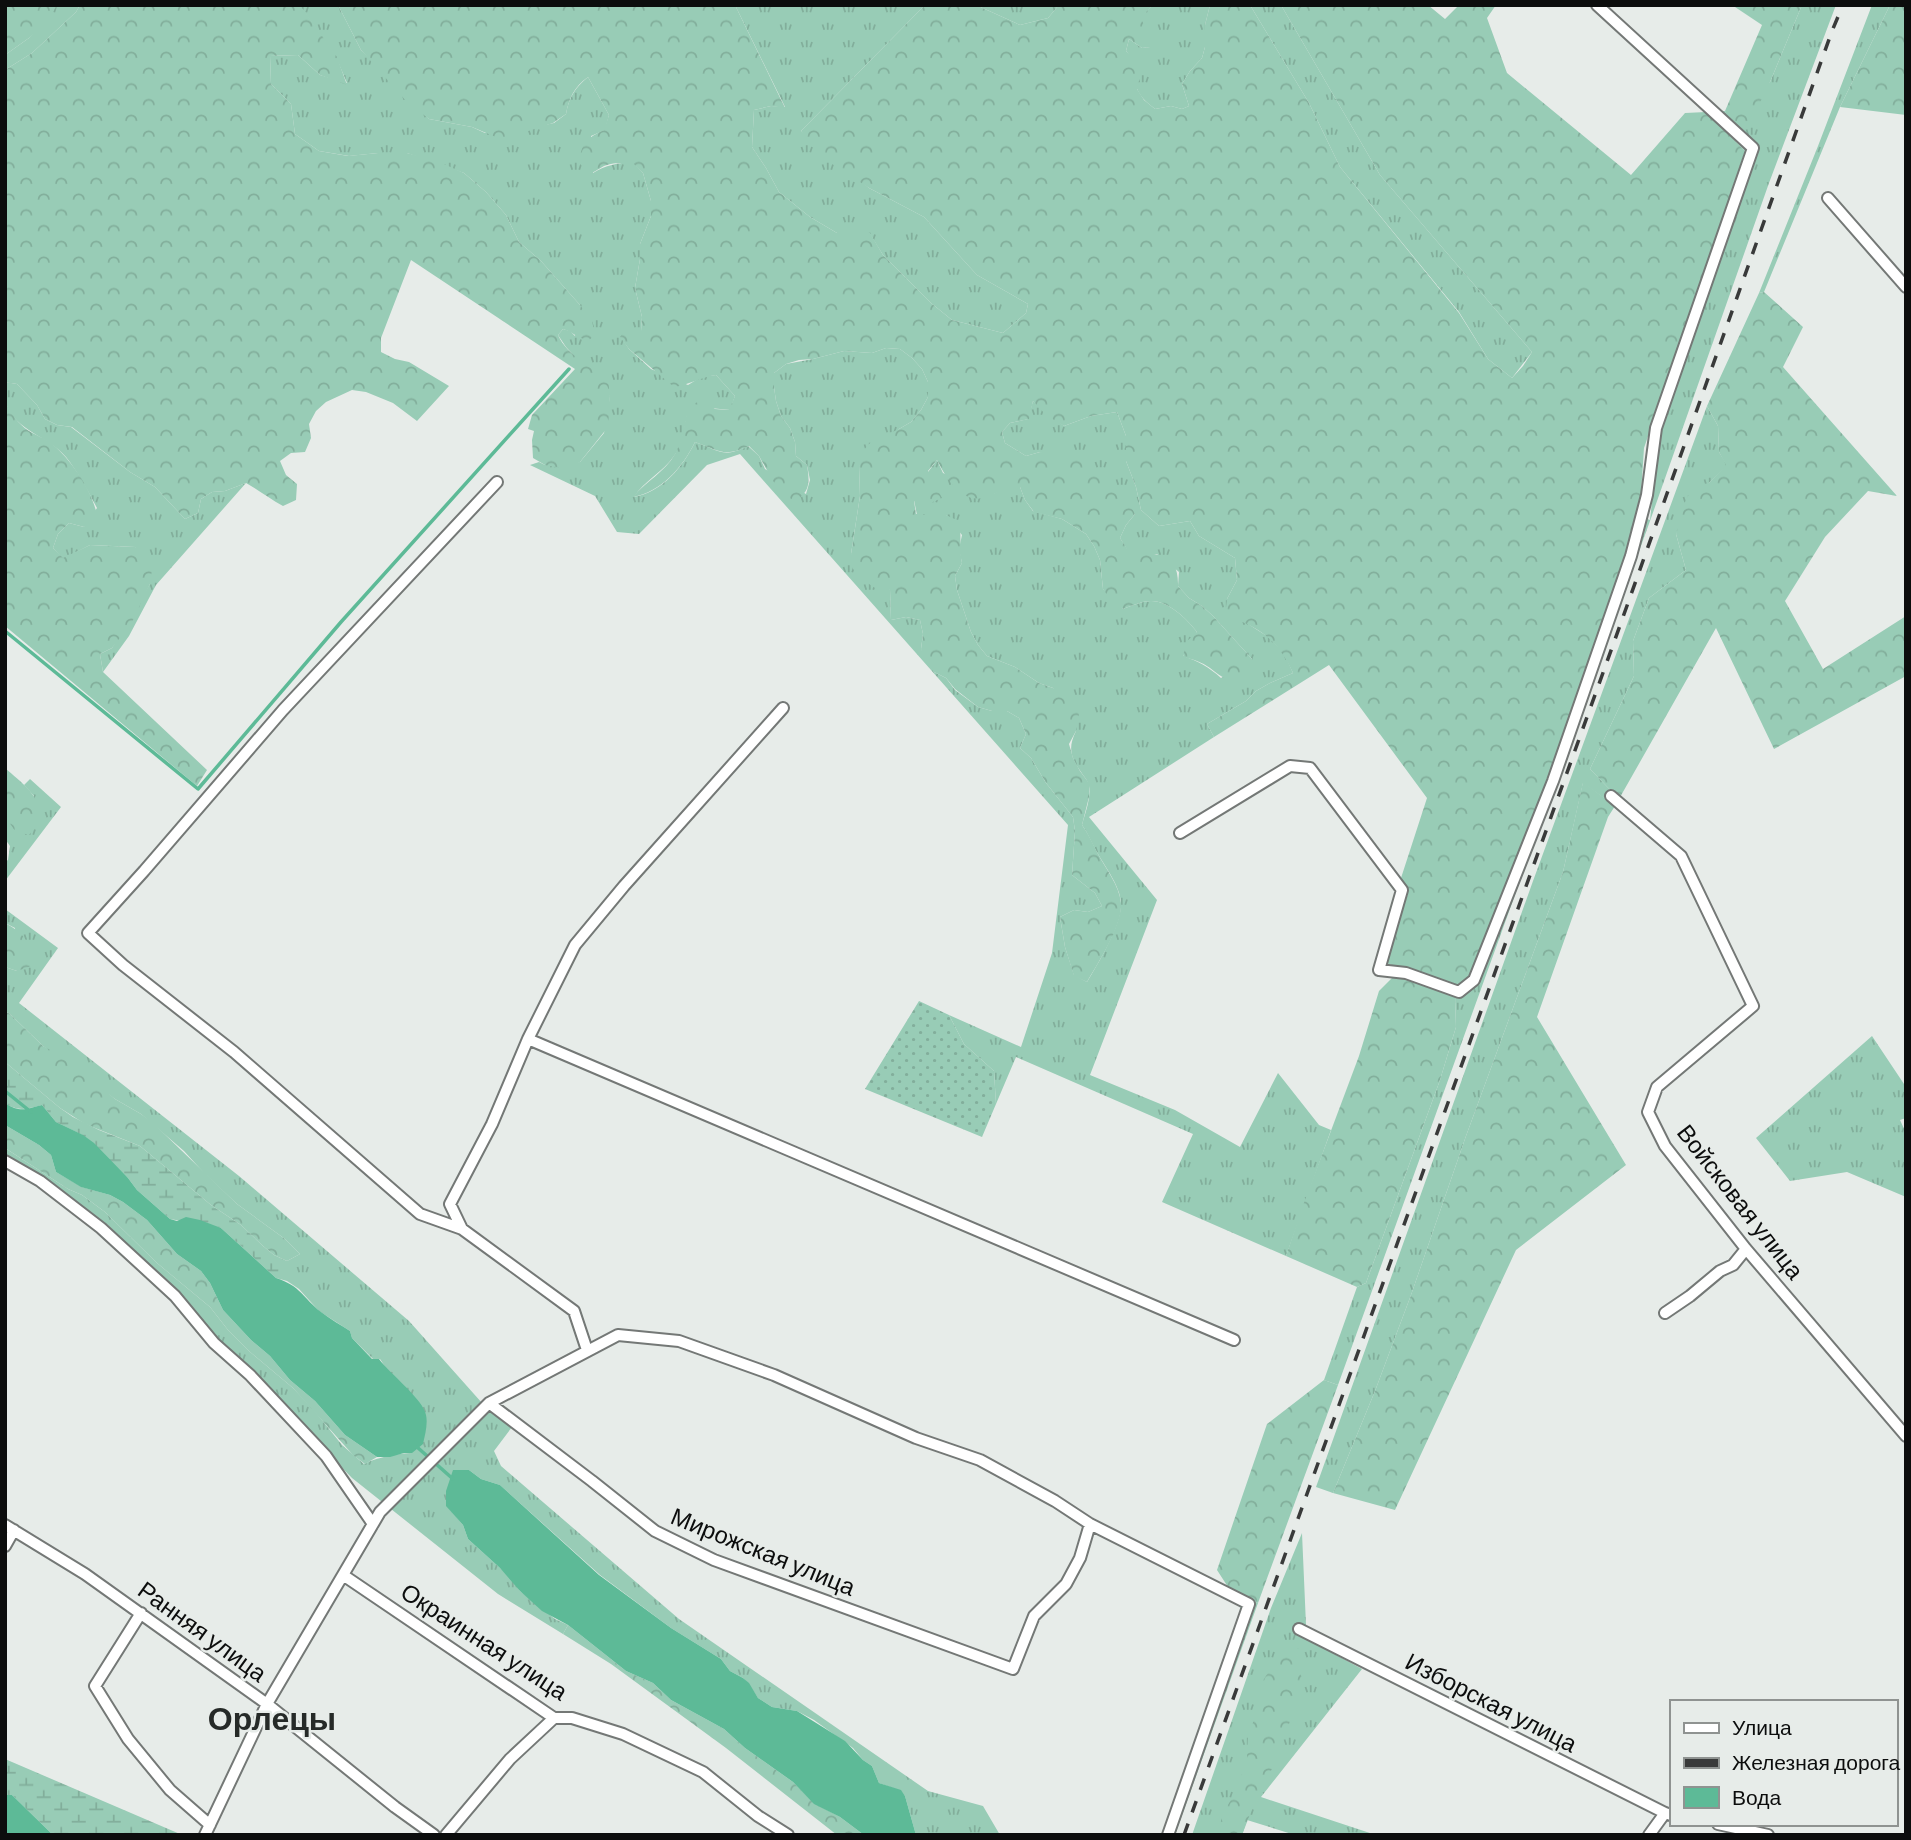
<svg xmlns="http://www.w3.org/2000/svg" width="1911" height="1840" viewBox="0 0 1911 1840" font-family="Barlow,sans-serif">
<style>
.grass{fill:url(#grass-tufts)}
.forest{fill:url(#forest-crowns)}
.wetland{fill:url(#wetland-marsh)}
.garden{fill:url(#garden-dots)}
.water{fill:#5dba97}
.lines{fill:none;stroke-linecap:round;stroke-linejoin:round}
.stream{stroke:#5dba97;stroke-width:3.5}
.street-casing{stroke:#747876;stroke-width:14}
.street{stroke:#fff;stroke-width:10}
.rail{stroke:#393a3a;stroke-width:3.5;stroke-dasharray:12 12;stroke-linecap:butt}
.labels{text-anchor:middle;stroke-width:5;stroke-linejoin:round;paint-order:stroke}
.street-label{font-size:24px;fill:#0c0d0d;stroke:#e7ece9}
.district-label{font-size:32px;font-weight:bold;fill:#262a28;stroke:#e7ece9}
</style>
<defs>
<pattern id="grass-tufts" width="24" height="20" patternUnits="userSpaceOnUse" patternTransform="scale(1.75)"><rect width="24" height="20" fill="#98ccb6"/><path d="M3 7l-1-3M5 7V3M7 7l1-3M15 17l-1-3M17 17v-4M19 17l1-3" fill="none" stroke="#82ae9b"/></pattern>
<pattern id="forest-crowns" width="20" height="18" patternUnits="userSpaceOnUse" patternTransform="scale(1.75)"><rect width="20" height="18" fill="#98ccb6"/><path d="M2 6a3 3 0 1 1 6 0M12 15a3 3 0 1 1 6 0" fill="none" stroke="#82ae9b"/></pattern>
<pattern id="wetland-marsh" width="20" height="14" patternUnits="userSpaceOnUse" patternTransform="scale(1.75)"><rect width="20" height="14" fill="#98ccb6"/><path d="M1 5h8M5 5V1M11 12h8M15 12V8" fill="none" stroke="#82ae9b"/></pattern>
<pattern id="garden-dots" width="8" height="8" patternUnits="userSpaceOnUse" patternTransform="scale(1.75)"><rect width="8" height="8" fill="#98ccb6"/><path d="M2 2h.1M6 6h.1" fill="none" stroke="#82ae9b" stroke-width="1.8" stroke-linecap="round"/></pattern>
</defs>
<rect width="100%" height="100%" fill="#e7ece9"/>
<path class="grass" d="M57 5H80L76 12 32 53 5 70V55L29 38Z
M297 5H338L361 50 429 119 472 127 485 133 540 126 554 123 566 114C569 97 575 88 588 77L609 115 605 130 591 136 593 173C606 165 617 163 633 162L643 173 651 201V216L640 244V259L635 288 642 317 641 331 621 337 629 349 651 369 688 385 701 377 716 375 735 396 730 410 689 406C685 422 684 443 674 456 663 472 644 481 634 497 662 492 683 467 695 442 719 450 722 459 748 446L759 456 765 469 806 494 810 480 807 465 796 456 795 442 790 428 781 416 776 401 774 387V373L786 364 813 359 844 351 872 353 886 348 900 349 912 358 922 369 928 382V397L921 410 911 422 899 429 859 466 860 496 851 554 890 590 891 620 906 617 920 620 923 634 921 649 934 672 946 678 955 690 978 707 992 711H1007L1019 718 1026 734 1020 748 1031 758 1046 783 1073 817 1075 831 1072 875 1095 893 1102 906 1088 912 1074 910 1060 917 1065 947 1074 975 1087 982C1098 964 1122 924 1121 903 1120 886 1106 868 1098 854 1092 844 1089 835 1082 825 1085 813 1091 799 1089 786 1088 780 1084 777 1081 772 1070 757 1068 747 1076 731L1053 688 1039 683 1015 667 987 656 978 645 971 632 957 590 955 576 962 563 959 549 962 535 946 515H917L914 500 928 472 937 460 943 473 993 494 1005 487H1020L1025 500 1033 511 1062 519 1086 534 1094 546 1100 560 1103 589 1123 609C1131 606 1142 601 1151 601 1169 601 1187 619 1197 632L1183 656C1198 661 1209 667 1221 678L1252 659 1213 616 1202 606 1189 598 1178 586 1179 572 1157 554H1143L1128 551 1120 538 1126 525 1135 514 1040 452 1026 456 1005 443 1002 432 1010 423 1028 419 1033 401 1064 426 1091 416 1117 412 1126 436V461L1136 487 1141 510 1159 526 1190 521 1199 536 1235 558 1237 580 1227 599 1245 622 1270 638 1285 655 1293 673 1270 683 1256 691 1246 701 1207 724 1214 737 1089 817 1157 900 1090 1075 1175 1110 1240 1147 1278 1073 1319 1125 1331 1130 1286 1256 1162 1202 1193 1134 1016 1057 996 1104 994 1071 964 1044 949 1015 1021 1047 1052 953 1068 825 740 454 707 465 639 534 617 532 595 496 530 465 539 462 545 465 580 462 604 433 610 396 566 347 558 335 563 329 570 331 575 336 580 305 541 261 519 242 506 215 486 192 464 173 407 153H378L349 156 319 151 295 134 291 104 271 84 270 56 298 55 320 75 347 83 336 57 303 10Z
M735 5H925L801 131 869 188 924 217 977 275 1028 304 1026 313 1003 333 952 320 931 303 883 255 870 234 837 233 810 217 779 192 766 168 752 147 754 110 771 106 785 107Z
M976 5H1059L1048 18 1020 25Z
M1153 5H1210L1205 25V47L1202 58 1190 71 1182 84 1189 106 1182 109 1171 106 1155 109C1149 104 1142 99 1138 91 1132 78 1136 62 1126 51L1129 39 1142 48 1150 47 1140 17Z
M1250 5H1281L1380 175 1532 352 1512 378 1488 359 1459 312 1340 167 1309 103Z
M1802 5H1836L1769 183 1650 521 1338 1385 1324 1380 1357 1287 1366 1283 1440 1080 1456 1027 1455 996 1626 554 1636 515 1650 520 1660 428 1754 156 1745 151 1706 112 1725 111 1729 123 1770 82Z
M1872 5H1890L1840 107 1764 292 1759 293 1818 146Z
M5 382 17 384 37 405 45 419 57 425 71 427 130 472 155 487 185 519 198 513 201 499 212 492 225 491 246 483 156 585 129 636 103 672 100 654 112 648 150 584 135 547 90 545 63 559 53 548 58 534 69 523 84 527 97 508C88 491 78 472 66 457 48 436 16 431 6 404 4 397 5 389 5 382Z
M1707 406 1718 426 1719 452 1727 465 1709 483 1676 534 1686 570 1649 598 1633 641 1634 676 1590 769 1619 799 1615 806 1583 783 1563 872 1466 1136 1411 1295 1375 1391 1333 1493 1316 1487 1533 881Z
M30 779 61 807 5 881V862L8 860 10 846 5 839V816L8 818 34 796 24 785Z
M5 909 58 948 19 1003 239 1176 409 1321 482 1403 512 1427 494 1451 501 1466 679 1619 928 1791 983 1806 1000 1835H916L905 1796 901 1791 879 1783 872 1766 863 1760 853 1748 814 1720 797 1711 772 1707 758 1698 748 1683 743 1678 730 1671 721 1659 671 1628 600 1575 500 1485 481 1479 469 1470 446 1505 463 1525 468 1539 511 1578 520 1591 555 1619 568 1625 563 1634 498 1594 352 1478 108 1225 41 1178 5 1158V1148L68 1189 82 1195 105 1212 157 1263 210 1307 228 1330 249 1351 293 1388 313 1409 342 1445 364 1464C375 1458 399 1453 412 1453L388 1371 380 1359H373L352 1338 350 1331 319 1311 299 1289 287 1281V1261L300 1254 285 1239 237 1204 204 1173 184 1151 141 1114 115 1099 43 1046 10 1014 5 1011V967L17 971 15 928 5 923Z
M1872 1036 1906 1087V1118L1900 1120 1906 1133V1197L1847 1172 1790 1181 1756 1138Z
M1302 1533 1306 1625 1305 1638 1362 1669 1261 1797 1376 1835H1295L1247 1820 1242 1835H1192L1271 1608Z
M1228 1587 1258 1603 1175 1835H1164L1242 1611Z"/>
<path class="forest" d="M5 5H57L45 23 29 38 5 55Z
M80 5H297L303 9 337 57 347 85 320 75 298 55 270 56 271 84 291 104 295 134 319 151 348 156 378 153H407L437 161 464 173 486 192 506 215 519 242 541 261 580 305 592 321 595 335 589 340C578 339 573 332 563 329L558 335C568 357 591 365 608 380L610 396 608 427 580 462 567 468H560L545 465 533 458 532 440 534 431 528 429 532 415 575 369 411 260 381 338V352L395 359 409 362 449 386 417 421 393 403 366 392 352 390 326 402 316 411 309 424 311 438 305 452 291 453 280 461 286 475 297 484 296 500 283 506C270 499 259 490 246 483L225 491 212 492 201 499 198 513 185 519 155 487 130 472 72 427 57 425 45 419 37 405 17 384 5 382V70L32 53 76 12Z
M338 5H735L785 108 771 106 754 110 752 147 766 168 779 192 810 217 837 233H870L883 255 931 303 952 320 1003 333 1026 313 1028 304 977 275 924 217 869 188 819 155 801 131 925 5H976L1020 25 1048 18 1059 5H1153L1141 17 1151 47 1142 48 1129 39 1126 51 1142 68 1137 89 1144 100 1155 109 1171 106 1182 109 1189 106 1182 84 1190 71 1202 58 1205 47V25L1210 5H1250L1309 103 1340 167 1459 313 1488 359 1512 378 1523 366 1532 352 1380 175 1281 5H1428L1445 19 1459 5H1496L1487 18 1507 73 1631 175 1685 113 1706 112 1745 151 1644 448 1641 494 1626 554 1549 778 1471 976 1458 987 1386 963 1408 893 1401 878 1427 798 1329 665 1214 737 1207 724 1246 701 1256 691 1270 683 1293 673C1278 641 1260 626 1225 616L1227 599 1237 580 1235 558 1199 536 1190 521 1159 526 1141 510 1136 487 1126 461V436L1117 412 1091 416 1064 426 1046 415 1033 401 1029 419 1010 423 1002 432 1005 443 1026 456 1040 452 1056 454 1071 456 1084 462 1109 477 1128 501 1135 514 1126 525 1120 538 1128 550C1155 556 1179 549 1178 586L1189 598 1202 606 1213 616 1252 659 1246 672 1235 682C1224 679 1219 675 1210 668 1202 662 1192 659 1183 657L1186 642 1197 632C1187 619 1169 601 1151 601 1142 601 1131 606 1123 609L1111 601 1103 589 1100 560 1094 546 1086 534 1062 519 1034 512 1025 500 1020 487C1000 487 998 495 982 498 961 503 945 476 937 460L928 471 942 498 928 504 914 501 916 514 946 515 959 521C962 536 959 549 962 563L955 576 957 590 971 632 978 645 987 656 1015 667 1039 683 1053 688 1077 706 1079 716 1076 731 1069 744 1073 758 1080 771 1089 783V797L1082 825C1089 835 1093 844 1098 854 1106 869 1119 885 1121 903 1123 925 1098 963 1087 982L1074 976 1065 947 1060 917 1074 910 1088 912 1102 906 1095 893 1072 875 1075 831 1073 817 1046 783 1031 758 1020 748 1026 734 1019 718 1007 711H992L978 707 955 689 946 678 934 672 923 660 921 649 923 634 920 620 906 617 891 620 890 590 875 588 863 580 853 569 851 554 860 496 859 466 861 453 871 442 899 429 911 422 921 410 928 397V382L922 369 912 358 900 349 886 348 872 353 844 351 813 359 799 360 786 364 774 373V387L776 401 781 416 790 428 795 442 796 456 807 465C810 484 810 491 794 502L773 481 759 456 749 446C724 458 718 450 695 442 683 467 661 492 633 497 645 482 665 472 675 454 683 440 685 422 688 406L703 400 715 409 729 410 735 396 716 375C701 377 689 385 674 387L629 349 620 337 628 325 641 331 642 317 635 288 640 259V244L651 216V201L643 173 633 163C623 163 613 162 604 166 598 169 594 173 588 174L579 162C582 142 587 138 604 130L609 115 588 77C574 87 569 98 566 114L553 123 513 136 498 138 472 127 429 119 406 101 361 50Z
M1732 5H1802L1770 82 1749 125 1736 130 1729 123 1725 111 1762 25Z
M1890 5H1906V115L1840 107Z
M1764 292 1803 327 1783 367 1897 496 1868 491 1825 537 1785 601 1823 669 1906 616V676L1774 749 1716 628 1619 799 1590 769 1634 676 1633 641 1649 598 1686 570 1676 534 1682 508 1693 486 1709 483 1726 465 1719 452 1718 426 1707 406 1759 293Z
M5 402C11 413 18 424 29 431 37 436 45 438 52 444 73 461 96 496 98 522L84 527 69 523 58 534 53 548 63 558 90 545 135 547 147 556 152 569 150 584 132 622 112 648 100 654 103 672 207 770 197 786 5 626Z
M5 768C28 788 53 805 29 835L15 831 5 816Z
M1583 782 1615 806 1608 817 1537 1017 1626 1165 1516 1250 1395 1510 1333 1493 1375 1391 1411 1295 1466 1136 1563 872Z
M5 923C24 933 33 944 31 966L17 971 5 967Z
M1395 975 1455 996 1456 1027 1440 1080 1366 1283 1357 1287 1286 1256 1302 1208 1359 1056 1379 991Z
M5 1011 10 1014 43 1046 69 1060 115 1099 141 1114 153 1123 237 1204 285 1239 300 1254 287 1261 274 1255 263 1246 241 1225 211 1205 140 1146 85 1124 60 1108 5 1062Z
M5 1125 39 1145 51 1155 56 1172 82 1187 110 1195 123 1202 147 1220 177 1254 201 1271 210 1283 223 1310 251 1340 270 1356 290 1380 315 1401 345 1435 377 1457 365 1464 353 1455 293 1388 249 1351 228 1330 210 1307 157 1263 105 1212 82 1195 68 1189 5 1148Z
M1324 1380 1338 1385 1258 1603 1228 1587 1217 1570 1267 1424Z
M568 1625 626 1671 653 1683 671 1700 724 1729 745 1748 793 1782 814 1803 840 1817 864 1835H837L726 1748 611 1664 563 1634Z
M1288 1646 1299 1649 1298 1667 1302 1678 1297 1706 1276 1753 1275 1764 1269 1774 1266 1785 1252 1809 1242 1835H1217L1223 1814 1238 1787 1247 1759 1248 1734 1261 1704 1259 1687 1283 1649Z"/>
<path class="wetland" d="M5 1062 60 1108 73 1117 99 1130 140 1146 211 1205 241 1225 263 1246 274 1255 287 1261V1281L276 1278 221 1228 170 1219 137 1190 128 1178 82 1135 56 1122 42 1105C27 1109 18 1112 5 1103Z
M5 1759 180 1834 182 1835H53L12 1795H5Z"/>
<path class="garden" d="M919 1001 949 1015 964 1044 994 1071 996 1104 982 1137 865 1089Z"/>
<path class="water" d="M5 1103C20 1113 26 1109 42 1105L56 1122 83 1135 94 1143 128 1178 137 1190 170 1219 177 1221 186 1217 200 1220 221 1228 276 1278C301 1286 303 1298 321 1312 330 1319 341 1325 350 1331L352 1338 372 1359H379C390 1374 424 1400 426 1415 428 1424 425 1435 423 1444L412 1453H404L390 1457H377L345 1435 315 1401 290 1380 270 1356 251 1340 223 1310 210 1283 201 1271 177 1254 147 1220 123 1202 110 1195 81 1187 56 1172 51 1155 39 1145 5 1125Z
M453 1470H469L481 1479 500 1485 599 1575 671 1628 721 1659 730 1671 743 1678 749 1683 758 1698 772 1707 797 1711 845 1741 863 1760 872 1766 879 1783 901 1790 905 1796 916 1835H864L840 1817 814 1804 793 1782 745 1748 724 1729 671 1700 653 1683 626 1671 568 1625 542 1611 520 1591 500 1568 468 1539 463 1525 446 1506V1491Z
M5 1795H12L53 1835H5Z"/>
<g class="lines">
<path class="stream" d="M5 631 198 789 341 622 569 369
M5 1091 31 1112
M417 1447 453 1479"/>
<defs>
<path id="street" d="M1828 198 1906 287
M497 482 283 710 144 871 88 933 123 965 234 1052 420 1214 462 1229 574 1311 587 1350
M1611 796 1681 856 1753 1006 1657 1087 1648 1112 1665 1146 1746 1249 1906 1436
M1180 833 1290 766 1310 768 1402 890 1379 970 1406 973 1459 992 1474 980 1553 781 1631 556 1647 495 1656 428 1753 148 1597 5
M528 1039 1234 1340
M5 1161 40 1181 101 1228 175 1296 214 1343 250 1375 326 1456 373 1524
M462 1229 450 1204 492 1124 528 1039 575 945 624 886 783 708
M1665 1313 1690 1296 1720 1271 1733 1265 1746 1249
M489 1403 592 1481 655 1531 714 1560 1013 1669 1034 1616 1066 1584 1080 1558 1090 1524
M5 1525 85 1574 267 1704 395 1807 434 1835
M5 1546 14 1530
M343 1575 554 1718H572L623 1734 703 1772 758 1816 788 1835
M141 1613 95 1686 128 1739 170 1790 210 1825
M1299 1629 1665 1813 1671 1815
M1718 1824 1768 1835
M205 1835 267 1704 380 1512 489 1403 618 1335 679 1341 774 1375 916 1438 980 1460 1055 1501 1090 1524 1249 1604 1168 1835
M446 1835 510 1759 554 1718
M1649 1835 1665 1813"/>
</defs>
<use href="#street" class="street-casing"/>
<use href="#street" class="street"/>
<path class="rail" d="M1184 1835 1613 645 1832 31 1843 5"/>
</g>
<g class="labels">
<g class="street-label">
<text transform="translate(1740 1202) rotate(52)" y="8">Войсковая улица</text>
<text transform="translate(763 1552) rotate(22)" y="8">Мирожская улица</text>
<text transform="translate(202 1632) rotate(36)" y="8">Ранняя улица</text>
<text transform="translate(484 1642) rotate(33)" y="8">Окраинная улица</text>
<text transform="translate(1491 1703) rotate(27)" y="8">Изборская улица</text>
</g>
<g class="district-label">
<text x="272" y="1730">Орлецы</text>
</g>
</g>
<rect width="1911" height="1840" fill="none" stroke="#0c0d0d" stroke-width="14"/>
<rect x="1670" y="1700" width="228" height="126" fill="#e7ece9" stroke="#8f9391" stroke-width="2"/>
<rect x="1684" y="1723" width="35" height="10" fill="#ffffff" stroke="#8f9391" stroke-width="2"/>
<text x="1732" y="1735" font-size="21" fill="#0c0d0d">Улица</text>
<rect x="1684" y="1758" width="35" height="10" fill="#393a3a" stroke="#8f9391" stroke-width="2"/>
<text x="1732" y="1770" font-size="21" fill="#0c0d0d">Железная дорога</text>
<rect x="1684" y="1787" width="35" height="21" fill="#5dba97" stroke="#8f9391" stroke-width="2"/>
<text x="1732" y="1805" font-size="21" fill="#0c0d0d">Вода</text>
</svg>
